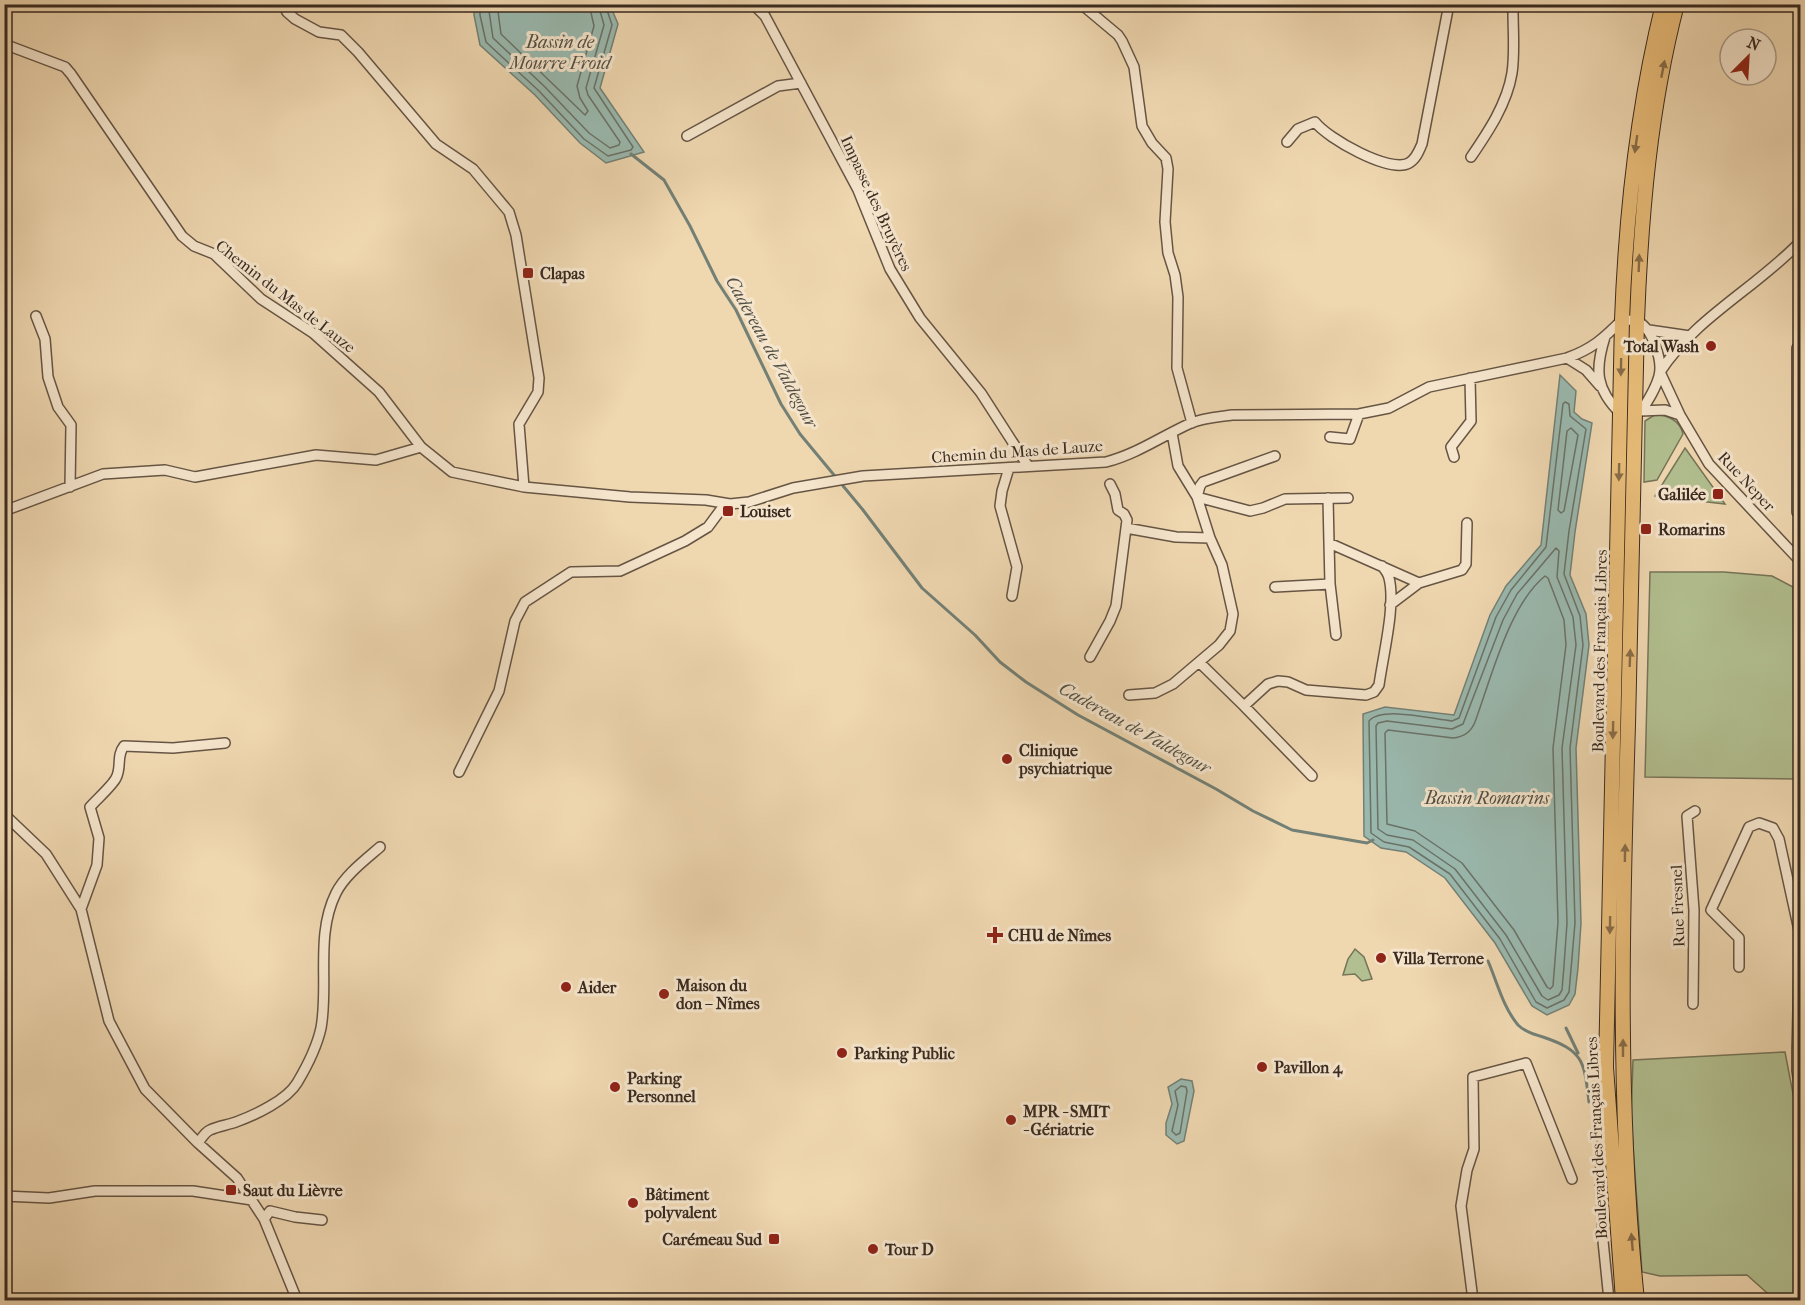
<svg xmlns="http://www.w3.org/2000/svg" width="1805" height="1305" viewBox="0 0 1805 1305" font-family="'IM FELL French Canon',serif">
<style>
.green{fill:#b2bf90;stroke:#767458;stroke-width:1.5}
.water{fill:#9ab9af;stroke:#738076;stroke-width:1.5}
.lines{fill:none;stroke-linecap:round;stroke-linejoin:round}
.shore{stroke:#6a7268;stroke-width:1.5}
.stream{stroke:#738076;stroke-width:3}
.street-casing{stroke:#654;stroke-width:12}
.primary-casing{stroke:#392a20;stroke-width:16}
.street{stroke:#f5e5cc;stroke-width:9}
.primary{stroke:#e8bc78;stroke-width:14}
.oneway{fill:#886c48}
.poi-dot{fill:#8f2418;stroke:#f5e5cc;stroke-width:2}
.labels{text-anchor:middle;stroke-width:6;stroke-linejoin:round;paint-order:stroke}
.street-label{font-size:16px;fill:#392a20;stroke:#f5e5cc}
.poi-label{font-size:16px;font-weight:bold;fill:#392a20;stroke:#f5e5cc;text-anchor:start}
.water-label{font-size:18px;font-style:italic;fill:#514e44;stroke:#f5e5cc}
</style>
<rect width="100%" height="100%" fill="#efd7b0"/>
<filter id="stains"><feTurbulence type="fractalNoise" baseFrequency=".00333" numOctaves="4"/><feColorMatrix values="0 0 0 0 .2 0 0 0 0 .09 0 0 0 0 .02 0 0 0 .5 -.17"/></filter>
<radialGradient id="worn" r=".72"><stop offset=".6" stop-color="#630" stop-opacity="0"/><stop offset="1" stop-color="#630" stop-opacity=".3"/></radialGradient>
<path class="green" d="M1656 414C1668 416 1680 420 1683 434L1657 480 1644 482 1645 421Z
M1685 448 1725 504 1655 496Z
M1650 572H1724L1772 576 1793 587 1796 779 1645 777Z
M1355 949 1364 957 1372 979 1362 981 1355 974 1343 975 1348 959Z
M1785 1052 1794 1099 1800 1107V1300H1775L1747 1275 1660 1276 1642 1272 1631 1118 1633 1060Z"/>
<path class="water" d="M474 5H610L618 24 600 88 644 152 606 163 580 143 535 95 480 45 474 15Z
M1560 375 1576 391 1574 412 1582 419 1592 423 1575 532 1570 575 1586 614 1589 645 1576 748 1581 923 1578 968 1575 994 1569 1005 1547 1015 1532 1006 1495 943 1445 878 1406 852 1381 848 1364 836 1363 714 1385 707 1454 715 1490 615 1506 586 1541 545Z
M1181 1079 1192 1081 1194 1091 1184 1141 1177 1144 1166 1135V1123L1172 1104 1168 1087Z"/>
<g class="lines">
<path class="shore" d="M480 4V15L486 42 539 91 584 139 608 156 631 150 633 147 594 88 612 25 605 4
M488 4 493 38 544 86 589 133 610 148 619 145 620 142 588 95 586 88 604 25 598 4
M497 4 501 34 585 115 588 111 580 98 577 86 594 26 589 4
M1565 402 1569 404 1570 416 1586 429 1569 531 1564 574 1580 616 1583 645 1570 748 1575 923 1569 992 1564 1000 1547 1008 1536 1002 1500 939 1450 874 1409 847 1384 842 1371 833 1369 721C1382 706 1432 719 1452 721L1459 718 1496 617 1511 590 1546 547 1563 404Z
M1571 428 1578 435 1564 511 1561 513 1558 510 1567 431Z
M1556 548 1559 551 1557 577 1573 617 1576 645 1562 748 1567 923 1564 966 1562 990 1559 995 1548 1000 1542 996 1506 935 1455 869 1413 840 1387 835 1378 829 1376 726 1378 723 1387 721 1452 729 1463 724 1503 620 1517 594Z
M1545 576 1548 578 1564 620 1566 645 1553 748 1558 922 1553 986 1550 989 1547 987 1514 930 1462 863 1415 831 1387 824 1385 733 1388 730 1453 738C1464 737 1471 732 1475 722 1491 679 1509 605 1545 576Z
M1181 1086 1186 1087 1187 1091 1180 1133 1176 1135 1172 1131 1178 1105 1175 1091Z"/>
<path class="stream" d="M631 154 664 180 690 226 717 281 736 310 781 404 800 434 863 510 922 588 975 635 1000 662 1026 682 1078 715 1216 789 1253 811 1292 830 1367 843 1373 840
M1488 961C1497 982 1503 1007 1518 1025 1524 1031 1535 1035 1543 1037 1584 1051 1584 1061 1589 1102
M1566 1028 1578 1053"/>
<defs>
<path id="street" d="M283 4 287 12 295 19 319 32 341 35 358 52 436 144 473 169 509 212 516 235 539 378 538 392 519 424 524 487
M753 4 765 16 858 190 890 269 920 318 981 393 1028 466
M1081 4 1118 35 1122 41 1134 67 1142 126 1152 143 1166 158 1168 169 1165 222 1168 253 1175 275 1178 297 1177 368 1192 423
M4 44 65 67 71 74 182 236 194 246 214 254 261 299 313 333 379 392 421 447 452 472 524 487 630 497 706 500 730 504 749 502 793 488 863 476 1106 462C1137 454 1162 436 1191 423 1203 418 1218 417 1232 415L1359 414 1389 408 1429 387 1567 358C1592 349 1603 339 1622 320 1626 320 1632 320 1636 321 1652 326 1663 361 1659 376 1656 388 1649 399 1642 410
M687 136 778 86 801 83
M1287 142 1298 129 1315 122C1327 138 1390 174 1409 163 1416 159 1419 151 1422 144L1449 4
M1471 157C1488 132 1507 104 1512 73 1515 53 1513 31 1513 11L1508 4
M36 316 45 339 48 377 58 407 71 425 70 487
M1649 330 1690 336
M1605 337C1595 369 1595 389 1621 414
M1800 345 1797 348V512L1800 513
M1567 358 1586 370 1600 386
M1660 372 1680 415 1709 464 1800 561
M1660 372C1695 318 1756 288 1800 242
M1640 411 1665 410 1680 415
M1330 437 1350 439 1359 414
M1275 456 1203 482 1200 486 1197 497 1250 511 1263 508 1285 499 1348 498
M1454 457 1451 447 1471 421 1470 378
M1009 468 1002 491 1000 506 1017 567 1012 596
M1328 498 1329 543 1419 583
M4 511 103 474 165 470 195 477 316 455 376 460 421 447
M1126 528 1176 537 1210 538
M1329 543 1330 584 1336 635
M1275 587 1330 584
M1390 605 1419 583 1462 570 1466 564 1467 523
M1090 657 1110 621 1116 606 1127 520 1124 514 1118 510 1115 494 1110 484
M1199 662 1244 706 1268 684 1278 681 1288 682 1306 690 1366 695 1374 692 1379 685C1383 655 1396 605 1389 578 1388 573 1385 570 1382 566
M1129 695 1155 693 1173 684 1219 645 1230 631 1233 614 1222 565 1210 538 1197 497 1178 466 1172 433
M1244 706 1312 776
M459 772 499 691 515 621 525 602 571 572 620 571 685 541 708 527 725 504
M4 814 46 854 81 909 109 1021 145 1089 198 1143 237 1178 264 1219 297 1300
M81 909 97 865 99 838 90 807C97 799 112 786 116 778 122 767 116 756 124 746L173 748 225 743
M1800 931 1797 1051V1071L1800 1090
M1739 967V938L1711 910 1749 827 1759 823 1773 828 1779 839 1800 935
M1693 1004 1694 910 1687 816 1695 811
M1604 1115 1600 1180 1603 1241 1609 1300
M198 1143C201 1139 205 1132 210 1130 218 1126 228 1125 236 1122 255 1115 287 1100 297 1083 306 1068 317 1046 321 1028 329 984 315 935 336 893 345 875 365 860 380 847
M4 1196 49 1198 95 1191H193L252 1200
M264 1219 270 1211 295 1217 322 1220
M1473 1300 1461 1206 1467 1170 1474 1149 1473 1077 1526 1063 1572 1179"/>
<path id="primary" d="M1623 1300 1606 1067 1622 320C1626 213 1637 109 1663 4
M1637 1300C1617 1109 1622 917 1628 725 1631 590 1634 456 1637 321 1641 214 1650 108 1677 4"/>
</defs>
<use href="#street" class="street-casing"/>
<use href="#primary" class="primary-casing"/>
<use href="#street" class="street"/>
<use href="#primary" class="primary"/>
</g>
<defs><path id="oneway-solid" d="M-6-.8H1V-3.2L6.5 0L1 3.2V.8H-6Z" transform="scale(1.5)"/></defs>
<g class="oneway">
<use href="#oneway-solid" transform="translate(1663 69) rotate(-79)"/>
<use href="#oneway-solid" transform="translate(1636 144) rotate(98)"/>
<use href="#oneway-solid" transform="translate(1639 263) rotate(-88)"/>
<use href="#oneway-solid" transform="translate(1621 367) rotate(91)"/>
<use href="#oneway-solid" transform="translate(1619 472) rotate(91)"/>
<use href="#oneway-solid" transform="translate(1630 658) rotate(-88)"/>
<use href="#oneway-solid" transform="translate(1613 730) rotate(91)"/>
<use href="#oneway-solid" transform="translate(1625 853) rotate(-89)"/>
<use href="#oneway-solid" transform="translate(1610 925) rotate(91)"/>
<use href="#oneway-solid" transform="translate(1623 1048) rotate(-90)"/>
<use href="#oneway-solid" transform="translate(1632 1242) rotate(-95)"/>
</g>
<g class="poi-dot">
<rect x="522" y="267" width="12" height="12" rx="3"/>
<circle cx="1711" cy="346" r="6"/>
<rect x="1712" y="488" width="12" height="12" rx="3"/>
<rect x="722" y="505" width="12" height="12" rx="3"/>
<rect x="1640" y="523" width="12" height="12" rx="3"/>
<circle cx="1007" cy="759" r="6"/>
<path d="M992 926h6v6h6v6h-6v6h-6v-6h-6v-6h6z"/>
<circle cx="1381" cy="958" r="6"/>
<circle cx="566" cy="987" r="6"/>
<circle cx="664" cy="994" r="6"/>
<circle cx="842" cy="1053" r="6"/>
<circle cx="1262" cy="1067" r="6"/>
<circle cx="615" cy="1087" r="6"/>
<circle cx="1011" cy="1120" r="6"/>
<rect x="225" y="1184" width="12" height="12" rx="3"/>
<circle cx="633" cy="1203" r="6"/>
<rect x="768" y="1233" width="12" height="12" rx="3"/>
<circle cx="873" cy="1249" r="6"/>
</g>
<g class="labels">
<g class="street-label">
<text transform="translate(877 203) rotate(65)" y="6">Impasse des Bruyères</text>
<text transform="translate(286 296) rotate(38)" y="6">Chemin du Mas de Lauze</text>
<text transform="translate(1017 451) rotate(-4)" y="6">Chemin du Mas de Lauze</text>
<text transform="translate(1747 481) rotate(47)" y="6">Rue Neper</text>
<text transform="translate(1599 651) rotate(-89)" y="6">Boulevard des Français Libres</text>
<text transform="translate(1677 906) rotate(-92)" y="6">Rue Fresnel</text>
<text transform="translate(1596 1138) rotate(-93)" y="6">Boulevard des Français Libres</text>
</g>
<g class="poi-label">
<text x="540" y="279">Clapas</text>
<text x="1699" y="352" text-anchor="end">Total Wash</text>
<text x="1706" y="500" text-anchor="end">Galilée</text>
<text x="740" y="517">Louiset</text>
<text x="1658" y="535">Romarins</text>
<text x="1019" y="756">Clinique<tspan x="1019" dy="18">psychiatrique</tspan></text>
<text x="1008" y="941">CHU de Nîmes</text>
<text x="1393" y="964">Villa Terrone</text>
<text x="676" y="991">Maison du<tspan x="676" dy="18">don – Nîmes</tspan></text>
<text x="578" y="993">Aider</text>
<text x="854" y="1059">Parking Public</text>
<text x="1274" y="1073">Pavillon 4</text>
<text x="627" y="1084">Parking<tspan x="627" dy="18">Personnel</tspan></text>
<text x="1023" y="1117">MPR - SMIT<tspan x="1023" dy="18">- Gériatrie</tspan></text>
<text x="243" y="1196">Saut du Lièvre</text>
<text x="645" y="1200">Bâtiment<tspan x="645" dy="18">polyvalent</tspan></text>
<text x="762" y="1245" text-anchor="end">Carémeau Sud</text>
<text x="885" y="1255">Tour D</text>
</g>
<g class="water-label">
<text x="560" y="48">Bassin de<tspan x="560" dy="21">Mourre Froid</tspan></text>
<text transform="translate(772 352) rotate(61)" y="6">Cadereau de Valdegour</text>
<text transform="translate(1135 728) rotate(29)" y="6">Cadereau de Valdegour</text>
<text x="1487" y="804">Bassin Romarins</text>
</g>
</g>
<rect width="1805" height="1305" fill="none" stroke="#efd7b0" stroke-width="24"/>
<rect x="6" y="6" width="1793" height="1293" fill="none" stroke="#392a20" stroke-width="3"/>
<rect x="12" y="12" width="1781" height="1281" fill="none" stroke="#392a20" stroke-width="1.5"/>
<g transform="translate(1748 57) rotate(24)"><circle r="28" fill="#f5e5cc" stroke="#aa9a87" stroke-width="1.5"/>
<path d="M0-4.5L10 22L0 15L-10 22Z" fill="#8f2418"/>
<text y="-9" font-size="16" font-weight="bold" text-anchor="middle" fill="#392a20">N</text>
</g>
<rect width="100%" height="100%" filter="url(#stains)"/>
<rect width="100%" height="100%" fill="url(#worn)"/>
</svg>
